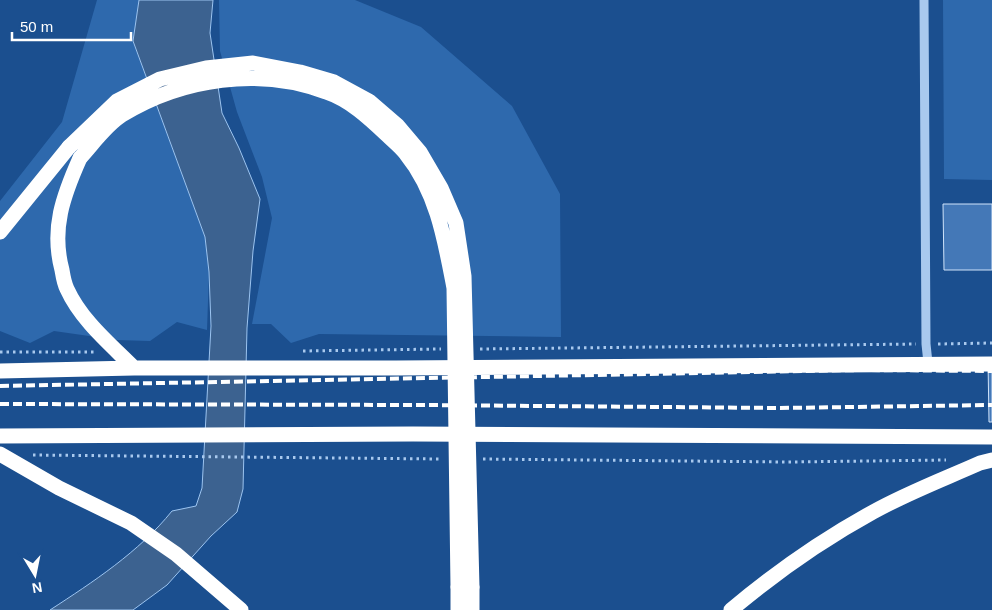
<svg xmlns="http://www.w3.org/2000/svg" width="992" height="610" viewBox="0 0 992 610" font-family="Arial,sans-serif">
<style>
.green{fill:#2e69ad}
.water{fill:#3c6290;stroke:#9cc4f0}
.building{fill:#4478b7;stroke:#cfe3fa}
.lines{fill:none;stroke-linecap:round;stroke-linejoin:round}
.path{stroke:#a9c9ee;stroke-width:3;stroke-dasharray:2.5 4;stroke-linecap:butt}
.minor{stroke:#a9c9ee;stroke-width:9}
.highway{stroke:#fff;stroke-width:15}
.rail{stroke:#fff;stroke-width:4;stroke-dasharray:9 4;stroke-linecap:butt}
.highway-bridge{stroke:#fff;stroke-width:15}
</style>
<rect width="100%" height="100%" fill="#1b4f8f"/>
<path class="green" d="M97 0H139L133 42 205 237 209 272 207 330 177 322 150 341 117 340 54 331 30 343 0 331V201L62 122Z
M219 0H355L421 27 512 106 560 194 561 337 319 334 291 343 271 324H252L272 218 262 177 237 112 220 51Z
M943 0H992V180L944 179Z"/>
<path class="water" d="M139 0H213L210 33 222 113 239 148 260 199 253 251 247 328 243 489 237 512 211 536 167 585 133 610H50C93 582 139 552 172 511L196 506 202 488 211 326 209 272 205 237 133 41Z"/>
<path class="building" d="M943 204H992V270H944Z
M988 361H992V422H989Z"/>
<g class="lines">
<path class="path" d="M938 344 992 343
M480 349 916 344
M303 351 441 349
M0 352H96
M33 455 441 459
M483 459 788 462 946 460"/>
<path class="minor" d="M924 0 926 344 928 363"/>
<path class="highway" d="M80 158C63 196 51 229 62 270 63 276 64 283 67 289 81 320 110 344 134 368
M0 232 69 147
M0 371 134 368H396L992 364
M0 436 413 434 992 437
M0 454 59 488 131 523 176 554 241 610
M458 610V587
M472 610V587
M731 610C775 573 822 540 873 512 907 493 944 479 980 463L992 460"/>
<path class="rail" d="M0 386 861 370 992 371
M0 404 424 405 780 408 992 405"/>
<path class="highway-bridge" d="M69 147 117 101 160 79 206 68 253 63 300 72 334 82 369 101 398 126 420 152 441 188 456 223 464 276 472 587
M80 158C93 144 106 125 122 115 182 78 260 67 326 92 350 100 369 118 387 135 393 141 401 147 406 154 437 192 445 241 454 288L458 587"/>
</g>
<g transform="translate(35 575) rotate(170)" stroke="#1b4f8f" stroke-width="4" paint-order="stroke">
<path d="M0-4L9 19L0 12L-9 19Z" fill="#ffffff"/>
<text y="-8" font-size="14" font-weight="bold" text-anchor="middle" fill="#ffffff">N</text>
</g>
<path d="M12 32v8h119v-8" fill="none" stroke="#ffffff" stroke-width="2.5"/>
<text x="20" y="32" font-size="15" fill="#ffffff" stroke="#1b4f8f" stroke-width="4" paint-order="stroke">50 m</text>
</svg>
